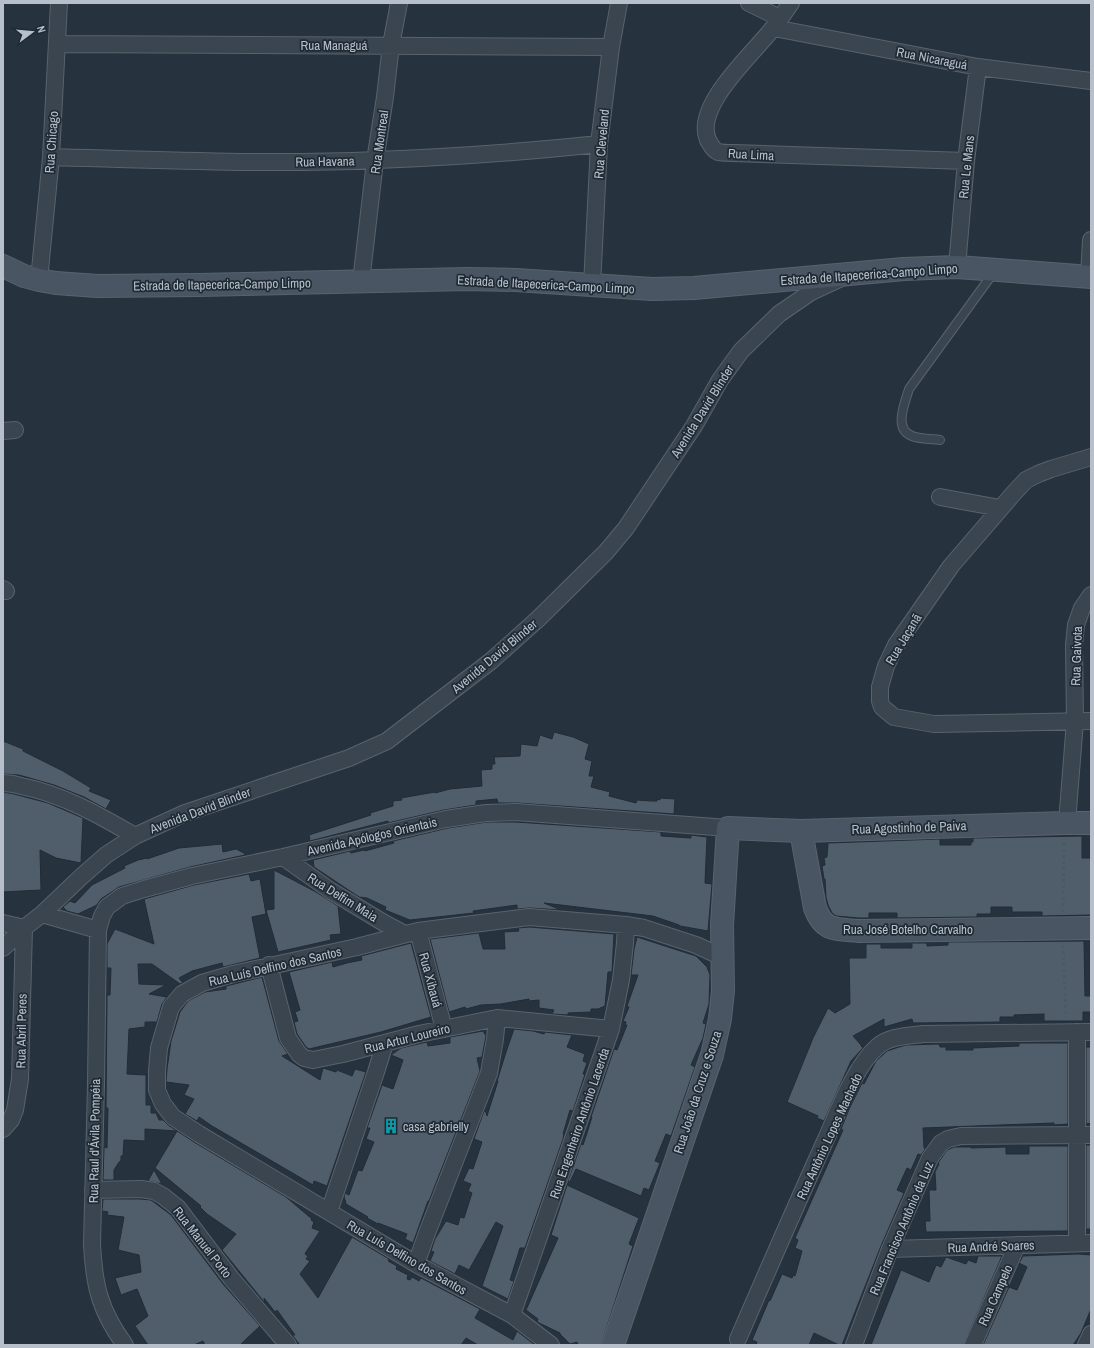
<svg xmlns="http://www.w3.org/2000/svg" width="1094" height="1348" viewBox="0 0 1094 1348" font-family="'Archivo Narrow',sans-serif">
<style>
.building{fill:#4f5e6a;stroke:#212c37}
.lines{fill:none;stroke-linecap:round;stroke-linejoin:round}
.lane-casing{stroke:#58636d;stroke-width:10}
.street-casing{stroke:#58636d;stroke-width:18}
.secondary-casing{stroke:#58636d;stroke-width:24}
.path{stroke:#465c5d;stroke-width:2.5;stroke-dasharray:3 3;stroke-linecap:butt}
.lane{stroke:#3a454f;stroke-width:8}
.street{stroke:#3a454f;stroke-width:16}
.secondary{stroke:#495562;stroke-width:22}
.labels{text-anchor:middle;stroke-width:3.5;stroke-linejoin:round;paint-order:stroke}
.street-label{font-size:13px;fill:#b7c0ca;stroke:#1f2a35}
.poi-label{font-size:13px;fill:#b7c0ca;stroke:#1f2a35;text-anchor:start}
</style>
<rect width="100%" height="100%" fill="#26333f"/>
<path class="building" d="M554 732 573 737 589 744 585 759 592 761 589 776H594L591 787 610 792 609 796 636 803 637 800 651 801H657V799L660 800V798L675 799 674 814 517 803H498L497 799 476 801V805L444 810 388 823V821L310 841 309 835 371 815 370 813 393 806V801L402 800 401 798 435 792V793L450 789 482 786 481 770 492 769V764H495L494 757 520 756 521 744 537 746 540 735 552 739Z
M3 741 23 749V751L63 771 91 788 89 791 111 800 106 809 84 797 54 785 19 775 3 774Z
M3 792 14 794 48 803 83 818 81 863 56 858 40 850 41 890 3 892Z
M487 822H516L661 832V836L691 838V835L707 837 705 883 712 884 708 931 680 926 679 925 653 916 544 903 561 910 530 908 517 909V905L473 911 474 913 410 920 385 910 386 907 367 898 359 897 314 867 313 860 350 851 351 853 364 850 365 851 394 843 393 841 448 828Z
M1082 836V858H1091V915L1042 916V912H1012V907H991V914H977V917L897 918V913H869V918H859L836 916 832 913 828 905 826 897 825 879H824L822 866 825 865 824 858 827 857 828 843 940 839V845H971V842H973V838Z
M222 844 223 852 236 849 244 853 245 855 190 867 119 887 101 899 97 905 78 914 67 911 63 907 70 901 75 903 92 885 125 868 124 866 138 860 147 858V859L179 848Z
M274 870 316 892 338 906 341 934 330 935 331 940 278 952 266 910 274 909Z
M249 874 251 881 260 879 266 914 252 917 260 958 223 967 222 963 192 971 179 978 183 983 180 984 152 964H138L139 984 166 985 149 994 167 997 162 1004 157 1022H145V1027L129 1029 127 1074 146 1075V1105H151V1113H156L159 1120H163L168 1125 194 1142 286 1197 312 1219 311 1220 314 1222 312 1228 320 1231 306 1252 305 1254 308 1256 306 1259 310 1261 300 1274 318 1298 352 1237 389 1259 388 1261 397 1266 396 1269 408 1275 407 1279 410 1280 412 1277 419 1281 421 1278 480 1309 475 1318 513 1340 517 1331 535 1345H478L466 1338 461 1345H300L292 1335H295L277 1310 275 1312 264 1298 265 1303 222 1250 236 1234 207 1214 200 1207 201 1206 155 1168 177 1131 145 1129V1141L124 1140 123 1156H121V1161L119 1162 114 1170V1180H103L104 1147 107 1148 108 1108H106L107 995H110L111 968H107V944L115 929 154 944 144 899 194 885Z
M529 927 614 934 612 972H608L605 1006 598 1009H591V1012L568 1013V1015L552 1014 554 1010 539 1008V1000L529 1001V999L501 1004 481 1005 466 1009 465 1007 449 1012 430 939 479 933 483 949H505L504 932 519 931 518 928Z
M637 937 696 956 707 967 710 975 709 1004 703 1023 706 1024 703 1038 691 1065 695 1067 671 1136 666 1134 655 1161 660 1163 649 1190 644 1188 641 1196 576 1169 570 1182 568 1181 581 1144 583 1145 587 1133 592 1117H591L614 1049 617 1050 627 1025H625L626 1022 623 1021 629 1007 627 1006 638 975H631L634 949Z
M1084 941 1085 996H1091V1012H1083V1021H1044V1014L1014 1015V1017H1000V1022L913 1023 912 1019 884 1027V1019L853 1036 861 1045V1046L863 1048 851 1061 824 1121 817 1118 818 1116 787 1102 813 1038 828 1008 835 1013 850 1004 849 958H866V944H881V948H912V943H927V946L948 945V942Z
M411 943 431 1017 381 1032 309 1049 306 1047 297 1034 294 1022 298 1021 295 1012 300 1010 289 972 332 962 333 967 347 963 362 960 361 956Z
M262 977 279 1041 288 1054 282 1056 320 1080 323 1068 336 1072 337 1070 352 1076 355 1069 366 1072 327 1186 314 1181 313 1185 212 1126 199 1117 197 1121 185 1114 194 1099 184 1095 189 1085 166 1082 167 1069 171 1041 180 1012 188 1001 205 992 226 989V986Z
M514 1029 533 1031 544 1034 545 1032 572 1035 567 1047 585 1054 583 1061 587 1063 583 1074H585L573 1111 570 1110 563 1134H564L563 1139 525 1248H520L510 1280 514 1281 508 1299 482 1286 503 1226 496 1222 469 1270 459 1265 455 1274 430 1261 434 1252 431 1251 435 1239 446 1221 458 1225 460 1217 464 1218 472 1193 468 1191 471 1184 463 1181 469 1168 473 1169 482 1142 474 1139 484 1111 486 1112 487 1116 498 1081H497L506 1052Z
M483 1031 486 1036 482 1057 477 1058 480 1071 429 1201H428L413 1243 405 1239 407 1234 378 1223V1224L367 1218 368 1217 346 1204 344 1196 345 1193 349 1195 358 1170 362 1171 374 1142 366 1139 370 1128H367L382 1085 393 1089 403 1060 391 1055 401 1048 427 1042 428 1046 450 1043V1037Z
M1019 1043H1068V1124L1054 1125V1123L923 1128 924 1148H926L921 1155 918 1154 911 1170 907 1168 897 1190 904 1193 881 1246 842 1345H839L814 1333 809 1345H756L757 1342 752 1340 769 1300 770 1301 782 1274 792 1278 793 1275 795 1276 802 1251 795 1248 798 1240 795 1238 843 1130 841 1129 850 1107 862 1083 864 1084 876 1061 887 1051 896 1048 906 1045 939 1044 940 1047H946V1050H973V1048L1019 1046Z
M1086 1047H1091V1123L1086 1124Z
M1086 1145H1091V1229H1086Z
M1029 1146H1068V1231L926 1232 925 1221H930L929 1190H936L935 1172 939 1164 938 1163 947 1150 954 1147H971V1148L1006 1147V1154H1029Z
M154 1170 162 1184 148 1181Z
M567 1185 639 1218 629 1244 633 1246 601 1345H578L577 1342 570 1344 560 1334V1333L537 1322 538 1319 526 1310 558 1238 551 1235Z
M103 1199H140L151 1200 171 1215 223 1284 260 1326 240 1345H205L203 1341 194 1345H148L135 1326 148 1316 137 1289 121 1295 115 1278 141 1272 139 1255 118 1250 124 1217 107 1215 108 1212 102 1211Z
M1078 1254 1091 1255V1309L1081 1333 1073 1345H983L1009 1287 1017 1290 1027 1267 1019 1263 1023 1256Z
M978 1256H1002L964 1345H871L901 1270 929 1282 936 1265 941 1267 946 1257 966 1264 968 1260 976 1263Z"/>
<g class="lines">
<defs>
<path id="lane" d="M940 440C931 439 920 439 912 436 893 429 905 403 909 389L994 272"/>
<path id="street" d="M749 3 780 18
M791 3C785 11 780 20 773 28 754 53 693 106 708 140 711 145 713 150 718 152 723 153 729 153 733 153L966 161
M774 28 978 67 1091 81
M57 44 611 47
M51 157C159 160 268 165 377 160 451 157 525 152 599 144
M957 267 966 161 978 67
M1089 277 1091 240
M39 280 51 157 59 3
M361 282 375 161 385 97 391 45 399 3
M592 286 599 144 611 47 619 3
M3 431 15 430
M1091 457 1051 469 1038 474 1026 480 1013 494 951 566 896 645 886 666 880 687V701L882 707 894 717 934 724 1091 721
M940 497 1000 508
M3 589 6 591
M3 783C9 783 15 784 21 786 62 794 99 815 135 836
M1067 823 1075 721 1074 645 1076 625 1082 608 1091 595
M283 857 331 891 384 923 405 934
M42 914 98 930 102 916 107 907 122 896 144 889 192 876 283 857 446 819 486 813 516 812 728 828
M3 923 24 928 20 1079 15 1110 11 1120 3 1129
M98 930 96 1084 92 1244C94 1286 100 1311 125 1345
M418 931 444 1029
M3 948 24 928 42 914 81 877 106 855 135 836 185 813 349 758 387 741 491 661 538 619 606 552 626 528 694 426 720 380 741 351 779 314 811 292 839 279
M269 965 288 1038 299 1054 304 1058 313 1060 343 1054 419 1034 497 1018 611 1029
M1077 1032V1243
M93 1190 141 1189 154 1191 163 1196 178 1208 231 1278 288 1345
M329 1212 376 1072 385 1043
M890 1249 1091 1243
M416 1264 427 1233 489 1073 495 1039 497 1018
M512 1315 611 1029 621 980 625 943 626 925
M738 1339C767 1272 796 1205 826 1139 838 1112 855 1066 877 1047 889 1036 908 1036 923 1034L1091 1032
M551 1345 512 1315 416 1264 199 1134 173 1117 163 1104 157 1090V1071L159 1048 171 1007 182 994 202 983 233 974 357 947 418 931 529 917 626 925 644 928 696 945 722 957
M854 1345 890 1249 930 1158 941 1143 948 1139 961 1136 1091 1135
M973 1345 1017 1245
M1086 1345 1091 1334"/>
<path id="secondary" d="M3 266 24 276 39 280 56 283 97 286 199 285 468 279 516 280 652 289 694 288 904 269 957 267 1091 277
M801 831 815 908C824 932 836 929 859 931L1091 928
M613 1345 712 1055 720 1019 723 991 722 925 728 828 801 831 1067 823H1091"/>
</defs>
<use href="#lane" class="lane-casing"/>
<use href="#street" class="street-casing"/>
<use href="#secondary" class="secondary-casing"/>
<path class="path" d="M1063 912 1064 839
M1063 945 1066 1018"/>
<use href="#lane" class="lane"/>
<use href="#street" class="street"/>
<use href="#secondary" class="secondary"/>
</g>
<defs>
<symbol id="building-bare" viewBox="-9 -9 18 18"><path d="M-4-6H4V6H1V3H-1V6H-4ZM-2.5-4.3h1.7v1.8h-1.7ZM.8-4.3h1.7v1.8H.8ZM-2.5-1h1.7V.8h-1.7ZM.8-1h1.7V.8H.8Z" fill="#0f9aa8" stroke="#1f2a35" stroke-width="2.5" paint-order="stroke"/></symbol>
</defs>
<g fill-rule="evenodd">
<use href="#building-bare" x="380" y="1115" width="22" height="22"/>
</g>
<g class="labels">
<g class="street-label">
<text x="334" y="50">Rua Managuá</text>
<text transform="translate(932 58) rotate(11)" y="5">Rua Nicaraguá</text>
<text transform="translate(51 142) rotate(-86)" y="5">Rua Chicago</text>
<text transform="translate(379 142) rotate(-82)" y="5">Rua Montreal</text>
<text transform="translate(601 144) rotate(-85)" y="5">Rua Cleveland</text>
<text transform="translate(751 154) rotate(3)" y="5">Rua Lima</text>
<text transform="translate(325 161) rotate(-1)" y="5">Rua Havana</text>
<text transform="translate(966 167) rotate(-84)" y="5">Rua Le Mans</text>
<text transform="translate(869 274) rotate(-4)" y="5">Estrada de Itapecerica-Campo Limpo</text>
<text transform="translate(222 284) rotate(-1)" y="5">Estrada de Itapecerica-Campo Limpo</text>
<text transform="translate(546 284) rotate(3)" y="5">Estrada de Itapecerica-Campo Limpo</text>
<text transform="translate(702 411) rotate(-58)" y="5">Avenida David Blinder</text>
<text transform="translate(903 639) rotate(-59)" y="5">Rua Jaçanã</text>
<text transform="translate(494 656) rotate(-40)" y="5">Avenida David Blinder</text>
<text transform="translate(1076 656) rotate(-88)" y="5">Rua Gaivota</text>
<text transform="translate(200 810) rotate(-21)" y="5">Avenida David Blinder</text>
<text transform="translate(909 827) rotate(-2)" y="5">Rua Agostinho de Paiva</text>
<text transform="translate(372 836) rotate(-13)" y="5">Avenida Apólogos Orientais</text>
<text transform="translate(343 897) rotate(32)" y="5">Rua Delfim Maia</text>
<text x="908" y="934">Rua José Botelho Carvalho</text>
<text transform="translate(275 966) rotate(-13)" y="5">Rua Luís Delfino dos Santos</text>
<text transform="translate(431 980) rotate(75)" y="5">Rua Xibauá</text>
<text transform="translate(21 1031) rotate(-89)" y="5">Rua Abril Peres</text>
<text transform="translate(407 1038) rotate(-14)" y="5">Rua Artur Loureiro</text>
<text transform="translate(697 1092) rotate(-72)" y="5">Rua João da Cruz e Souza</text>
<text transform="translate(579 1123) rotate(-71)" y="5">Rua Engenheiro Antônio Lacerda</text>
<text transform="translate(829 1136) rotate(-65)" y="5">Rua Antônio Lopes Machado</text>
<text transform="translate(94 1141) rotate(-89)" y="5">Rua Raul d'Ávila Pompéia</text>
<text transform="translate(901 1228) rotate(-67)" y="5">Rua Francisco Antônio da Luz</text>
<text transform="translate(203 1242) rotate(52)" y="5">Rua Manuel Porto</text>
<text transform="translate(991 1246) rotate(-2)" y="5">Rua André Soares</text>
<text transform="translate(407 1257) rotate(30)" y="5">Rua Luís Delfino dos Santos</text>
<text transform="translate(995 1295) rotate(-66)" y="5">Rua Campelo</text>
</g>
<g class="poi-label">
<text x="403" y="1131">casa gabrielly</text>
</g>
</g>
<rect width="1094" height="1348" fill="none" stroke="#b7c0ca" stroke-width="8"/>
<g transform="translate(32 32) rotate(74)" stroke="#1f2a35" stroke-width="3" paint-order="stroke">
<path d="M0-3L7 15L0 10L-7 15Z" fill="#b7c0ca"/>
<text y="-6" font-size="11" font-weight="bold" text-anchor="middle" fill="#b7c0ca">N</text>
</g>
</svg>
